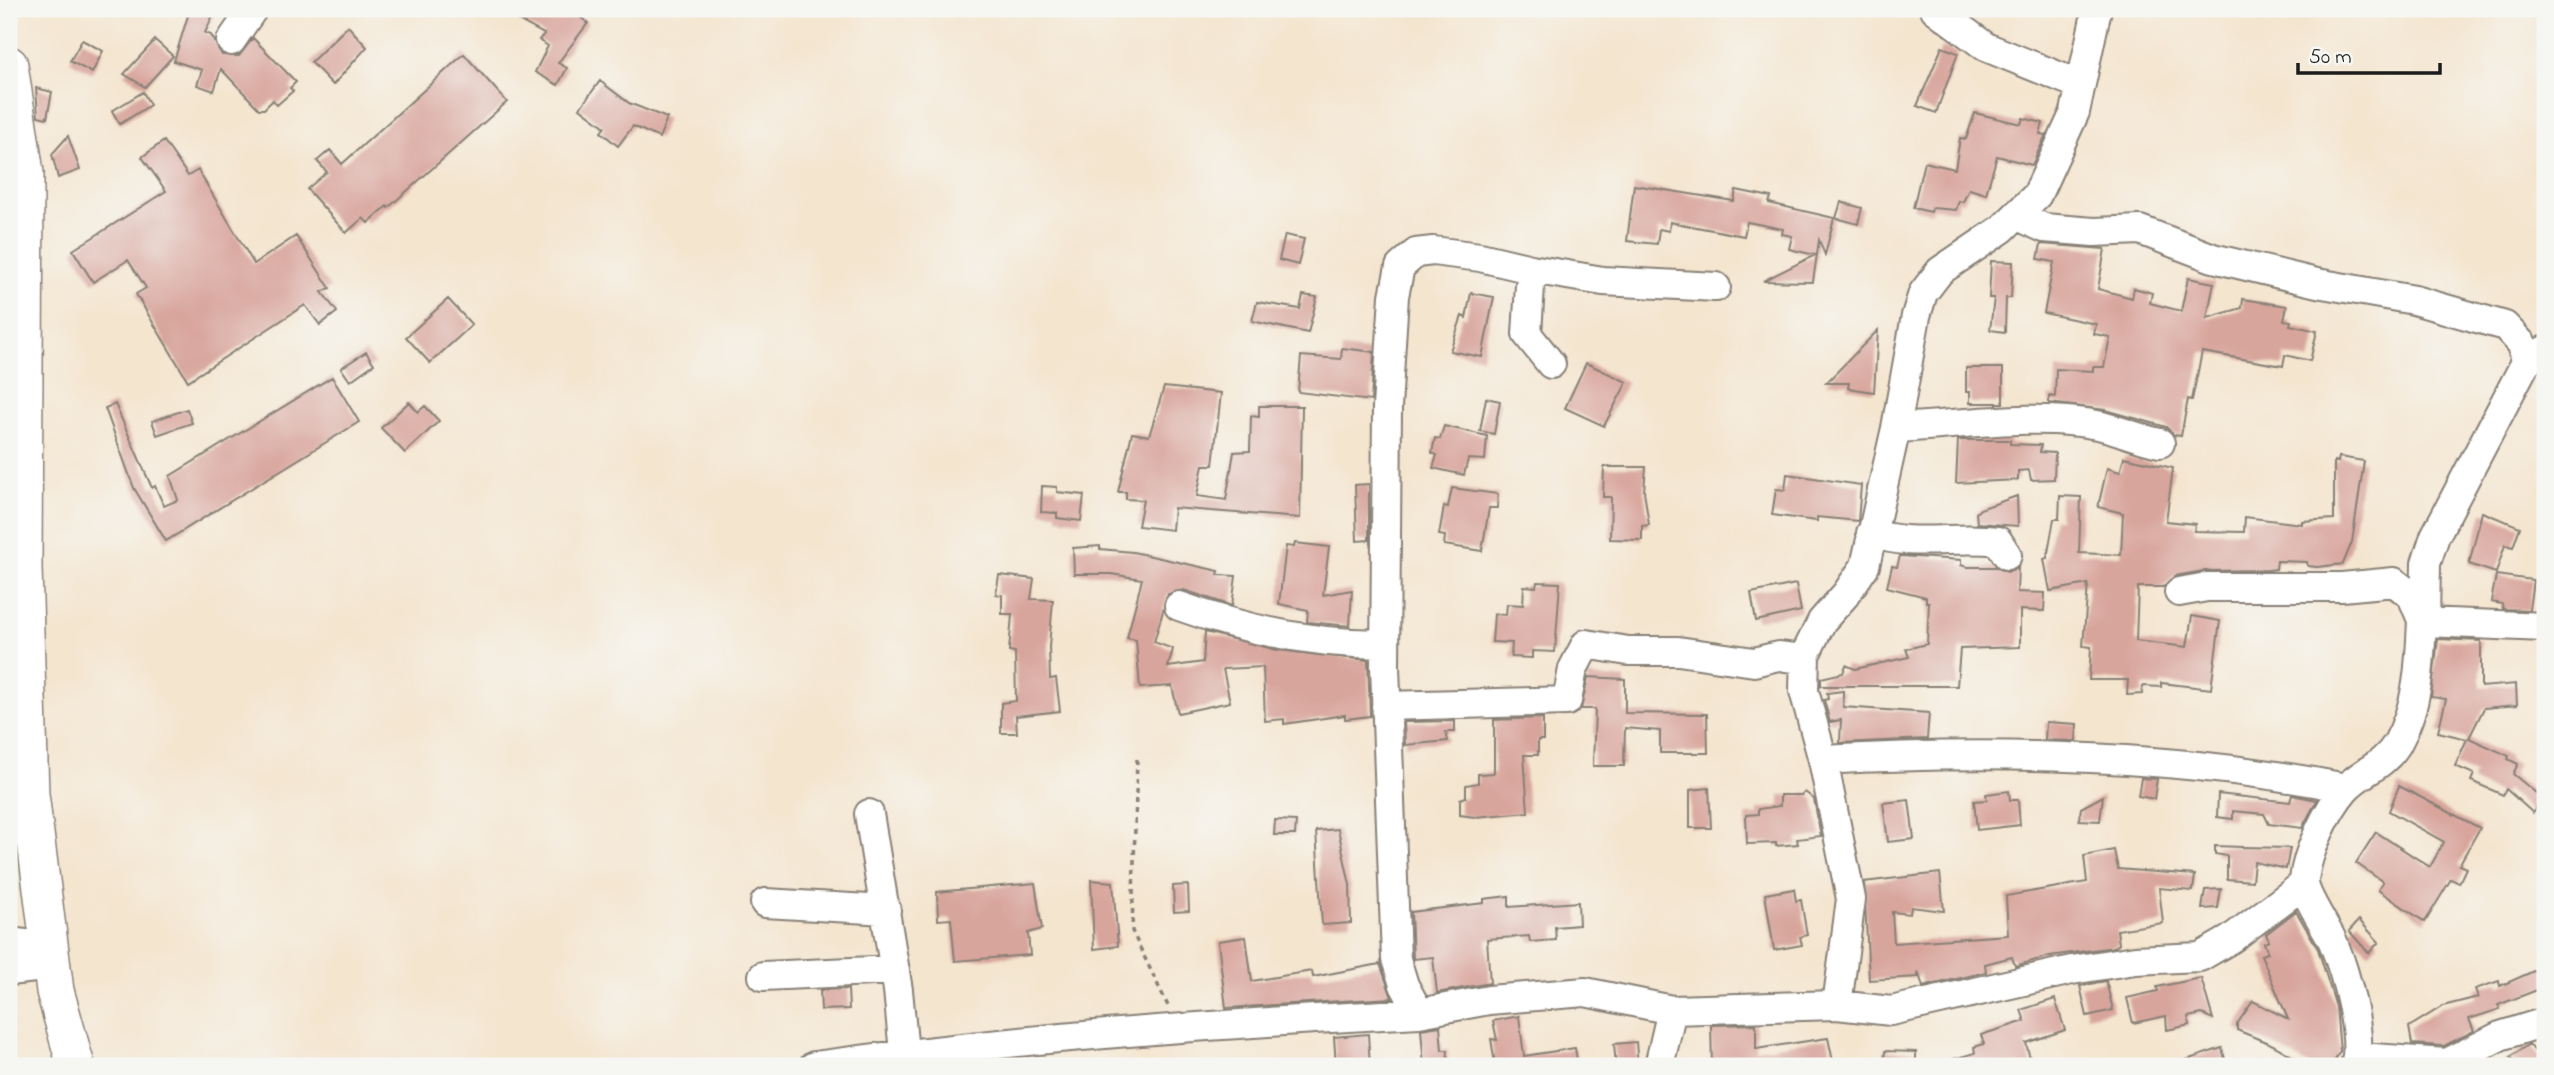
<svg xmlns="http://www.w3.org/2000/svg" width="2554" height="1075" viewBox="0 0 2554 1075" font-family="'Indie Flower',sans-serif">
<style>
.building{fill:#d8a59c}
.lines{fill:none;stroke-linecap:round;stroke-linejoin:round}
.minor-casing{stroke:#888076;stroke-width:32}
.major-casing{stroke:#888076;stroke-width:40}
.path{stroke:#888076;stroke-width:3.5;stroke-dasharray:5 5;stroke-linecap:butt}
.minor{stroke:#fff;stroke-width:28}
.major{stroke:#fff;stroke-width:37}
</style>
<rect width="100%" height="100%" fill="#f6f6f2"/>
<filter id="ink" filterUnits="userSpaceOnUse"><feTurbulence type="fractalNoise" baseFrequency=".0143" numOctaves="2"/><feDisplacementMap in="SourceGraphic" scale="14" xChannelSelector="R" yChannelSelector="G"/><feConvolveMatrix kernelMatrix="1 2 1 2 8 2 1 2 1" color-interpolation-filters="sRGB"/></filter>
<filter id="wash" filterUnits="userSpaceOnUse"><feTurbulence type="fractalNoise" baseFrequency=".00686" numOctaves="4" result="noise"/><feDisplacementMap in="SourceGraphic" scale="28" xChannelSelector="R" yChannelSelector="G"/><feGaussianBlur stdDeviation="1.57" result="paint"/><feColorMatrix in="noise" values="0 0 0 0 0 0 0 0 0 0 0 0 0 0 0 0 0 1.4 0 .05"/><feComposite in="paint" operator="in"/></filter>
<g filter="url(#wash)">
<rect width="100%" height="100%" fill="#f4e5cf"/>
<g id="blocks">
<path class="building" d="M190 9H216L205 33 211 35 222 55 239 56 253 38 296 82 290 88 293 91 277 105 273 100 264 109H259L221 69 214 91 197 85 202 70 174 61Z
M498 9H569L588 23 558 63 567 68 558 85 535 72 548 46 539 40 544 34Z
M348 26 367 47 333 85 311 62Z
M82 40 103 51 92 73 70 61Z
M155 40 173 56 145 87 124 74Z
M1942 47 1958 53 1936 113 1917 106Z
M464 54 507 102 388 208 387 206 368 223 363 218 346 233 307 189 327 172 317 161 330 150 342 164Z
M600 81 629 103 667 118 659 138 633 126 618 146 601 132 605 127 580 108Z
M36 88 52 92 47 118 38 116Z
M143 92 150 105 120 124 112 111Z
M1975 113 2021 124 2023 118 2043 123 2040 134 2046 135 2032 165 1997 156 1986 194 1969 189 1963 202 1959 201 1956 210 1932 208 1931 212 1913 208 1924 162 1955 169 1960 138 1966 139Z
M68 136 80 170 58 178 52 154Z
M164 141 188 176 198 170 254 264 296 236 330 288 322 292 337 312 320 325 305 305 188 381 136 294 146 288 128 260 93 282 73 250 166 191 142 157Z
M1634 185 1734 201 1736 190 1771 197 1769 203 1834 218 1825 255 1819 240 1813 282 1763 281 1815 255 1789 249 1792 236 1782 234 1783 229 1747 222 1744 236 1670 222 1669 231 1659 229 1657 244 1627 241Z
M1841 202 1862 208 1858 224 1836 218Z
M1285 235 1304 239 1298 265 1279 260Z
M2041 244 2105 249 2098 289 2132 298 2134 288 2152 293 2150 303 2181 311 2188 278 2214 283 2207 318 2242 308 2243 299 2287 306 2284 320 2291 321 2290 325 2317 331 2310 361 2285 355 2283 366 2202 352 2192 400 2188 399 2181 436 2174 435 2166 427 2106 410 2049 403V396L2055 397 2056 369 2093 371V367H2104L2110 337 2094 334 2096 324 2044 313 2054 262 2038 259Z
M1991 261 2013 262 2011 298H2006L2005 332 1990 330 1994 298H1989Z
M1471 293 1494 297 1482 357 1450 351 1462 316 1466 318Z
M1303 295 1317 297 1308 333 1252 321 1257 302 1300 309Z
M448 299 472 325 430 363 406 337Z
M1878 330 1874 392 1848 388 1849 383H1826Z
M1342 348 1374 352 1371 401 1298 392 1301 356 1341 359Z
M366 352 374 364 350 381 341 368Z
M1586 363 1627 382 1604 426 1565 408Z
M1966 368H2003V403H1970V392H1966Z
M332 377 359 422 166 541 134 488 105 408 115 404 152 488 155 486 164 506 178 500 170 476Z
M1164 387 1221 393 1213 465H1203L1197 496 1226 500 1234 452 1250 451 1251 416 1259 417V406H1302L1300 518 1174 508 1172 530 1138 526 1143 500 1126 499V492H1118L1132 433 1149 436Z
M1486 398 1500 401 1494 434 1480 431Z
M409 402 418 412 425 406 439 421 405 453 381 428Z
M187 409 192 423 157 435 152 421Z
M1444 426 1487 436 1485 460 1468 459 1464 475 1433 468 1437 455 1432 453 1435 438 1440 439Z
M1958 440H2010V444L2041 445 2040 452 2055 453 2054 479 2031 480 2029 470 2018 471V480L1956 483Z
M2124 457 2173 468 2166 521 2195 524 2194 531 2244 532 2245 517 2302 524V521L2334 519V461L2338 462 2339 457 2364 461 2352 542 2343 564 2317 567 2308 566 2307 562 2277 561 2276 569 2268 570 2204 571 2175 576 2163 587H2138L2136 641 2187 647 2192 616 2220 621 2211 689 2161 683V687L2143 686 2142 694 2127 695 2128 680H2089L2091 647 2083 646 2088 584 2050 591 2044 559 2047 558 2054 519H2059L2060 496 2081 497 2079 553 2121 555 2123 513 2098 507 2107 468 2120 472Z
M1604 467H1646L1644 491 1649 525 1642 526V540L1610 539 1611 497H1603Z
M1787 474 1861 485 1858 521 1817 517V521L1772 515 1776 489 1785 490Z
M1369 484V540L1357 541 1355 485Z
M1042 486 1057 487V492L1084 495 1081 521 1057 518V513L1041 512Z
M1452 488 1498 494 1497 508H1489L1482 551 1444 545 1445 536 1439 535 1444 506 1448 507Z
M2017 496 2018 526 1977 523 1976 513 1980 509Z
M2482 512 2520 527 2513 547 2505 545 2496 573 2469 564Z
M1295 543 1329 547 1323 595 1352 590 1350 626 1307 622 1308 610 1279 604 1286 546 1294 547Z
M1100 546V549L1133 552 1219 571 1218 575 1236 576 1232 606 1184 590 1168 594 1154 642 1173 649 1168 667 1203 662 1205 632 1277 650 1368 660 1370 716 1345 719V715L1284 724V719L1265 721 1263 667 1223 669 1230 702 1178 713 1172 686 1140 688 1136 640 1127 638 1142 579 1111 574H1074L1073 548Z
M1900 556 1961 560V565L1967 567H1996L2007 572 2018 567 2017 592 2045 593 2044 611 2020 610V647L1960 649 1957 686H1821V678L1843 673 1846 665 1855 669 1909 657 1906 649 1927 644 1929 602H1926V597L1887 587 1892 566 1897 567Z
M999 575 1034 579 1031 599 1053 600 1049 647 1050 679 1056 678 1060 711 1016 716 1017 733H1001V703L1016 701 1015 652 1009 651 1012 614H1002V595L996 594Z
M2496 575 2533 580 2529 610 2503 609 2502 604 2491 602Z
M1537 582 1560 583 1555 652 1532 651V658L1511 657 1512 643 1492 642 1494 614 1506 615 1507 604 1523 605 1524 586 1536 587Z
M1796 584 1801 611 1756 621 1751 593Z
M2438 639 2481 641V687L2516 684 2517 705 2484 708 2469 738 2509 756 2508 759 2518 764 2513 774 2542 798 2533 813 2506 789 2503 795 2471 781 2474 774 2455 766 2467 739 2438 732 2446 699 2431 697Z
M1588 677 1625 679V713L1707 714 1708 753H1660V731L1625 728 1624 766H1593L1595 709H1581Z
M1843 691V707L1929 713 1927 739 1840 743 1841 720 1830 722 1824 700 1828 699 1827 693Z
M1543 718V740H1538V755H1524L1528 812 1475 817 1460 815V799L1466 797V785L1478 783V774L1494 773V720Z
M1455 721V732H1446L1448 741 1405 745 1404 722Z
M2046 722 2077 724 2076 741 2045 740Z
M2141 778 2157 779 2154 799 2138 796Z
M2399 786 2480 828 2459 865 2466 868 2459 883 2451 879 2425 922 2378 890 2383 882 2356 863 2376 832 2430 867 2444 842 2389 811Z
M1709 788 1711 828H1690V790Z
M2009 791 2010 800H2018L2020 825 1977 830 1974 801 1987 800 1986 794Z
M1805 792 1814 799 1821 836 1797 839 1798 844 1776 846V843L1747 844 1746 815 1758 814V809L1780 806V795H1802Z
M2218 794 2290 802 2292 795 2317 800 2302 828 2269 824 2264 814 2233 811V819L2217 817Z
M2103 796 2100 821 2079 820 2081 808Z
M1909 800 1914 839 1888 842 1883 803Z
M1275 820 1296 821 1295 835H1274Z
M1338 829 1350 885 1351 923 1322 925 1316 831Z
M2215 846 2242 847 2290 848 2286 869 2254 862 2252 881 2227 879V856L2215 854Z
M2114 850 2118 869 2195 875 2193 891 2159 888 2163 923 2117 930 2119 944 2114 947 2050 956 2015 966 2012 957 1985 964 1986 972 1923 987 1918 971V977L1869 980 1864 882 1940 873 1944 911 1911 907 1910 914 1892 912 1894 943 2008 935 2006 896 2087 882 2084 856Z
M1091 880 1113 882 1118 946 1094 949Z
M1035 883 1042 929 1028 933 1030 955 955 961 951 919 938 920 937 892Z
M1188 885 1189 911 1174 912 1173 886Z
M1794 889 1796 901 1801 900 1807 935 1800 937 1802 945 1774 950 1765 894Z
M2221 889 2218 908 2202 909 2205 890Z
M1509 896V907L1578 902 1579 925 1555 927 1556 940 1530 942 1529 936 1487 939 1490 983 1437 993 1433 957 1413 959 1411 912 1484 903V899Z
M2296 911 2318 949 2336 1007 2340 1051 2332 1066H2310L2273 1045 2237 1030V1024L2253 1001 2288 1019 2261 955 2268 953 2264 943 2269 941 2266 934Z
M2359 920 2379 942 2369 953 2349 931Z
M1246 937 1252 981 1312 971 1313 977 1380 964 1392 998 1226 1008 1218 941Z
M2545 966V987L2498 1005 2500 1009 2469 1019 2474 1031 2444 1046 2412 1044 2409 1027 2443 1006 2478 997 2475 989 2499 981 2500 986Z
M2201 978 2213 1019 2202 1014 2188 1017 2190 1025 2167 1030 2166 1016 2133 1023 2127 998 2158 991 2157 987Z
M2106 981 2113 1010 2087 1016 2080 986Z
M848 989 849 1009 821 1010 820 990Z
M2055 999 2065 1030 2026 1043 2032 1066H1944L1943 1062 1975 1053 1974 1047 1984 1044 1981 1035 2025 1021 2021 1010Z
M1519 1016 1524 1056 1575 1048 1578 1066H1513V1062L1495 1064 1491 1039 1497 1040 1493 1021Z
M1756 1024V1049L1828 1038 1834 1066H1712L1711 1025Z
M1440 1026 1442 1050H1448L1447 1066H1424L1421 1029Z
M1368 1034 1370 1066H1336L1334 1037Z
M1636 1042 1638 1065 1616 1066 1614 1044Z
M2529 1044 2545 1064V1066H2519L2510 1057Z
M2222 1048 2227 1066H2177V1063Z
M1885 1051 1916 1052V1066H1884Z"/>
</g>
</g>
<g filter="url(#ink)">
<use href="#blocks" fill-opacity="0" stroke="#888076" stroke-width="2"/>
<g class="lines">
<defs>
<path id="minor" d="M1935 9 1986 47 2080 85
M231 41 253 9
M2018 216 2044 228 2094 232 2140 230 2213 258 2317 283 2414 300 2505 326 2522 344 2526 362
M1531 269 1603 281 1716 287
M1551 364 1527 334 1531 269 1480 257 1433 251 1416 253 1400 267 1394 296 1387 407 1385 667 1396 959 1404 985 1419 1013 1489 1000 1585 992 1672 1010 1837 1005 1891 1011 2072 970 2135 960 2200 957 2231 939 2304 884
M1896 428C1958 425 2043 412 2102 426 2122 431 2140 439 2160 443
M1871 533C1914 548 1955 535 1998 541L2007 555
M2179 592 2207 587H2342L2394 582 2412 596 2422 620
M1179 606C1245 630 1314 644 1385 644
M2425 622 2545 627
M1386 706 1567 701 1573 669 1586 644 1628 651H1678L1754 662 1778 656 1804 659
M1823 760C1997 750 2174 754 2346 788
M869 814 898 990 904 1053
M9 833 34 823
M765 903 886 910
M9 942 49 947
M9 971 52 966
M763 976 895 970
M1837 1005 1851 899 1823 760 1804 691 1805 655 1822 621 1846 594 1865 566 1896 428 1916 316 1923 293 1940 271 2002 229 2037 195 2075 112 2097 9
M2358 1057 2447 1063 2500 1036 2545 1022
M814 1066C1015 1038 1217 1024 1419 1013
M1659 1066 1672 1010
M2355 1066C2364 1037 2345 971 2333 942 2327 928 2303 894 2304 880 2307 852 2327 810 2345 789 2361 771 2382 768 2397 744 2419 704 2420 664 2422 620L2425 622 2426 563 2435 536 2526 362 2545 350"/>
<path id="major" d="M9 65 25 173 23 568 30 794 55 991 76 1066"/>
</defs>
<use href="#minor" class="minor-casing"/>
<use href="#major" class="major-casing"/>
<path class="path" d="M1137 759 1132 931 1168 1006"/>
<use href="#minor" class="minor"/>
<use href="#major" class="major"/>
</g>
</g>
<rect width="2554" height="1075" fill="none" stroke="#f6f6f2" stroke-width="35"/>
<path d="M2298 63v10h142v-10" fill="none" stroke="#1c1c1c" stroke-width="3.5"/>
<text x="2309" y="63" font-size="21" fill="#1c1c1c" stroke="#f6f6f2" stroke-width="5" paint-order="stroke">50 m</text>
</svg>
